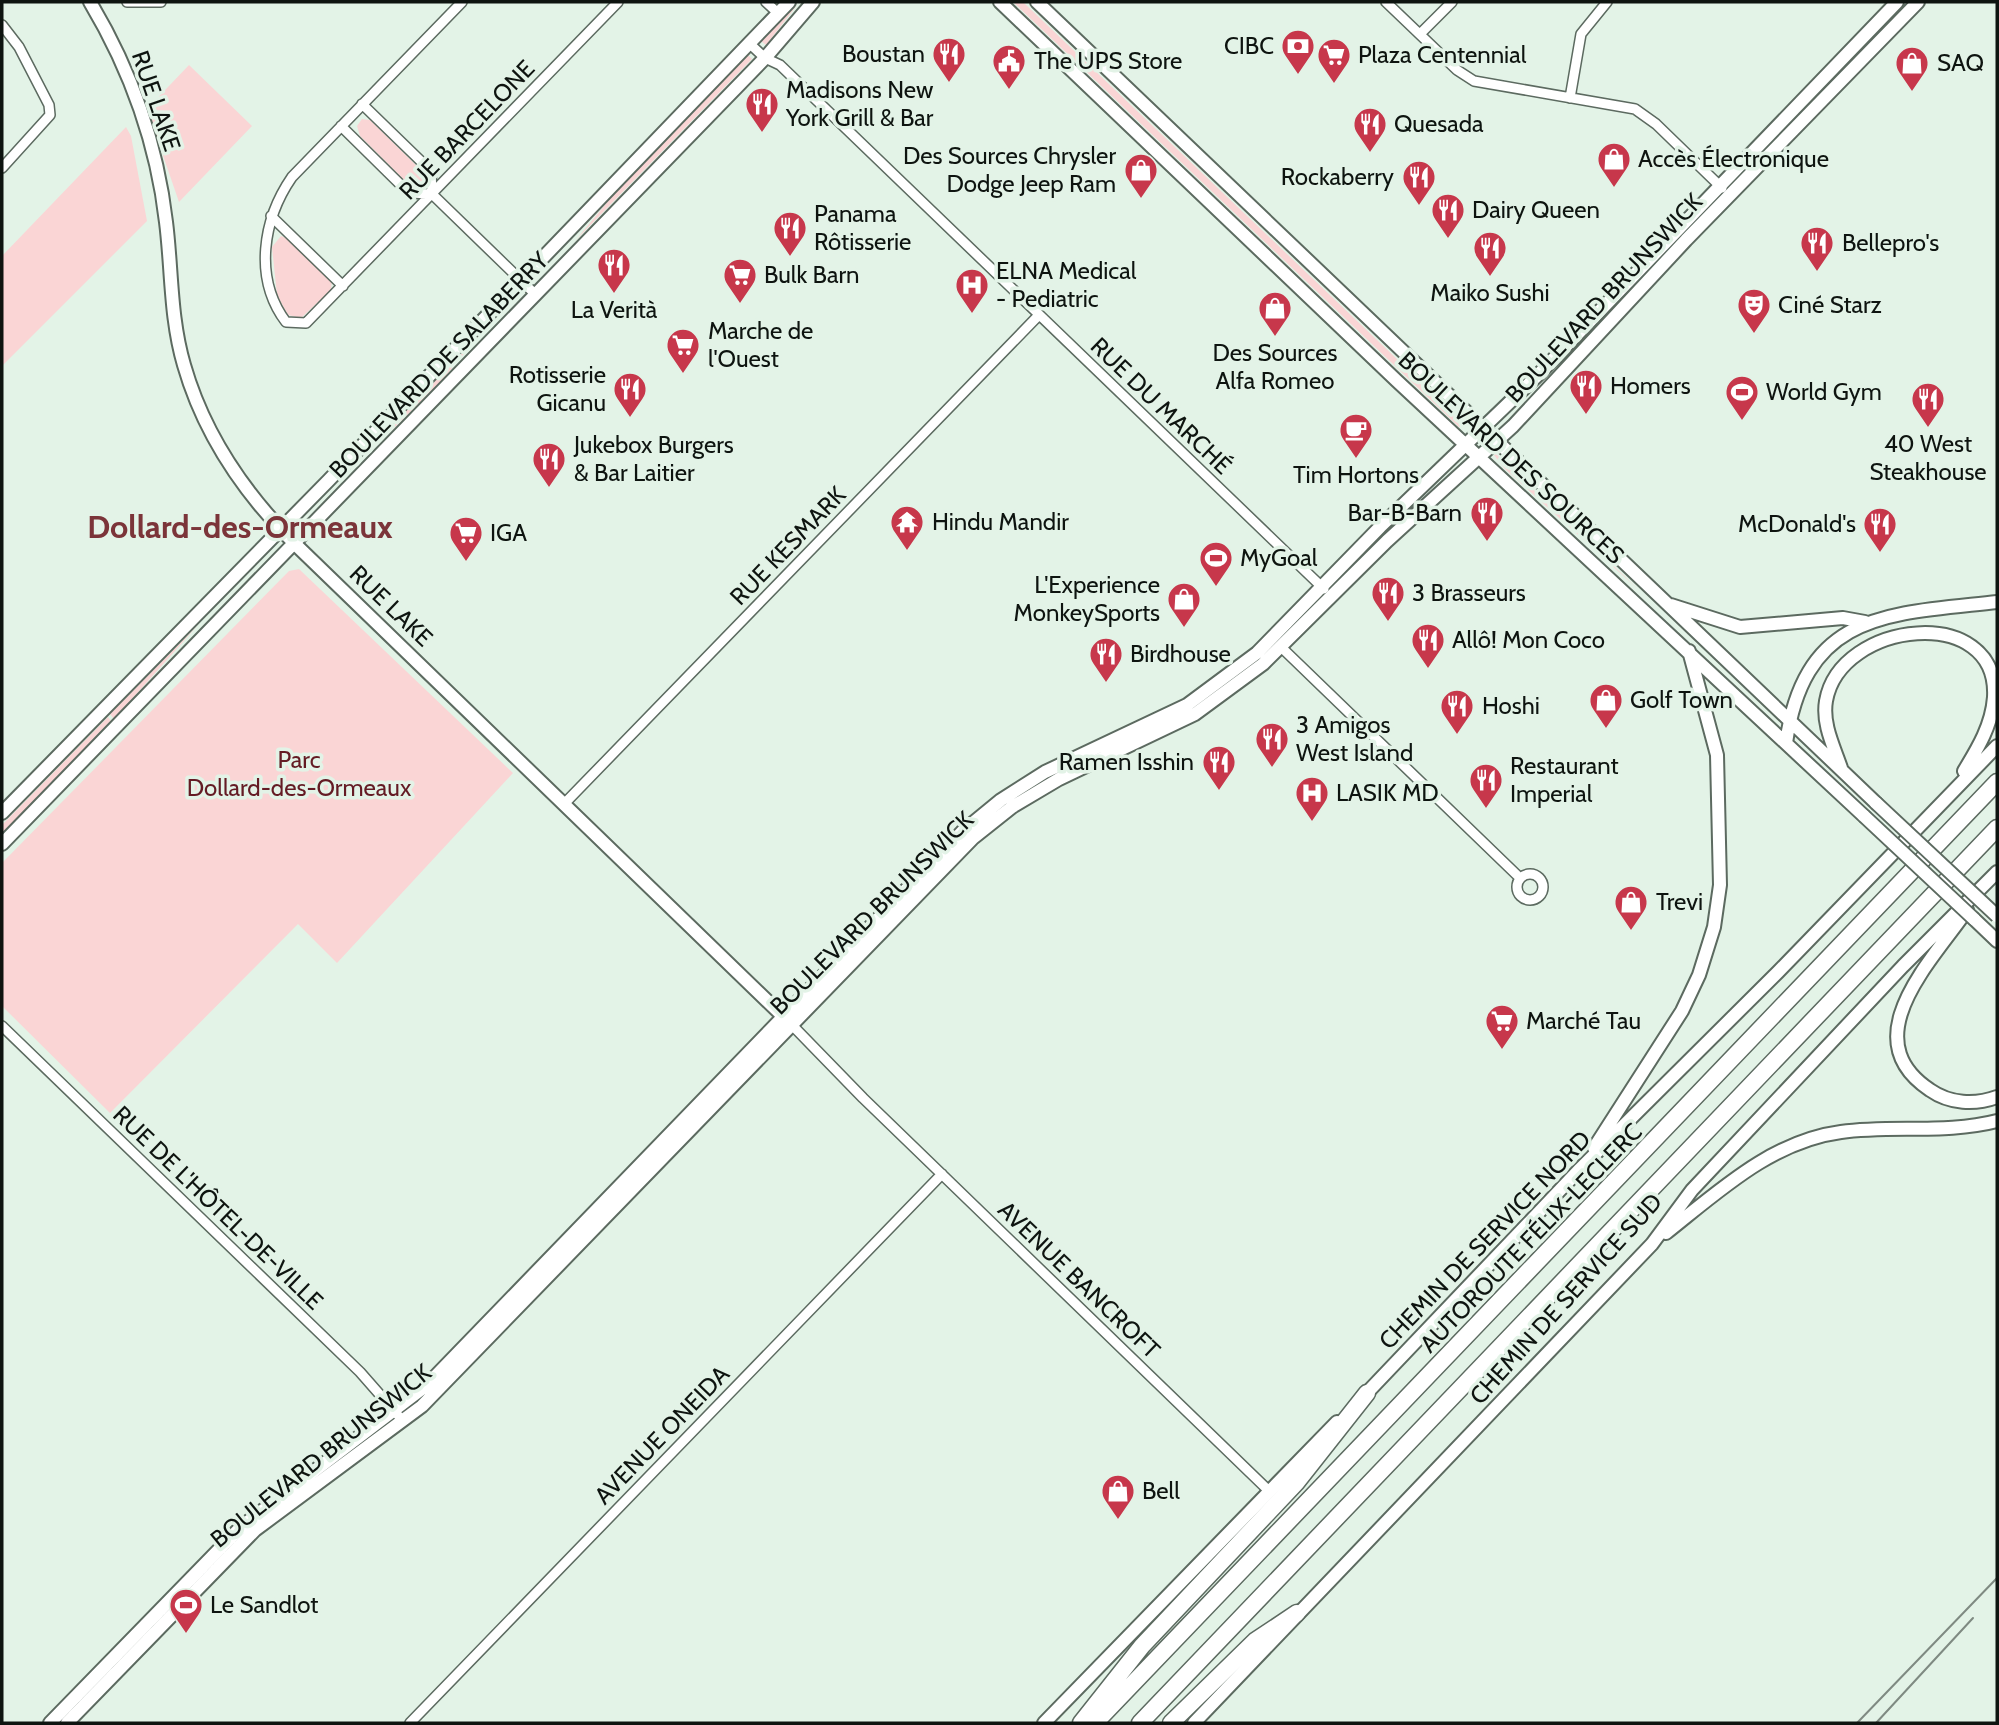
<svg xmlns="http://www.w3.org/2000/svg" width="1999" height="1725" viewBox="0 0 1999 1725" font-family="Cabin,sans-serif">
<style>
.green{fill:#fad5d5}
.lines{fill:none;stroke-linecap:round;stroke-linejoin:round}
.street-casing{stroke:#5c6a60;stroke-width:12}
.secondary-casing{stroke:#5c6a60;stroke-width:16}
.highway-casing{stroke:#5c6a60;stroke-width:19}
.street{stroke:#fff;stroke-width:9}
.secondary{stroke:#fff;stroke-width:12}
.highway{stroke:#fff;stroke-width:16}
.tram{stroke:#7f8a82;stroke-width:2}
.secondary-bridge-casing{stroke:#5c6a60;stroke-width:16;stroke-linecap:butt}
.secondary-bridge{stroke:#fff;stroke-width:12}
.labels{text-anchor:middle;stroke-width:7;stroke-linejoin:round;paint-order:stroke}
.poi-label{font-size:24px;fill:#0e1410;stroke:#e3f3e7;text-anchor:start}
.street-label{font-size:24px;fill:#0e1410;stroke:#e3f3e7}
.park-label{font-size:24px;fill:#641b24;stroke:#e3f3e7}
.district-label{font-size:32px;font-weight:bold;fill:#7b3439;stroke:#e3f3e7}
</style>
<rect width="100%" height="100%" fill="#e3f3e7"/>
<path class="green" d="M1013 2H1023L1464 423 1459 427Z
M798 4 766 45 761 41Z
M748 55 752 59 575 241 625 181Z
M189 65 252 126 179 202 147 109Z
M362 119 370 120 424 173 422 185 412 188 360 136 357 126Z
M126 127 131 136 147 221 2 366V256Z
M281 236 291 240 332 280 331 290 301 318 288 315 277 295 272 247Z
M496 315 443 379 387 435 409 405Z
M1496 454 1639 590 1504 468 1494 455Z
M299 569 513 773 337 963 298 924 110 1113 2 1006V863L289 571Z
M199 624 114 719 110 714Z
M108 717 111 721 2 833V825Z"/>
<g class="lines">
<defs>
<path id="street" d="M127 2H161
M462 2 292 177C263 219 253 278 286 322L306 323 618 2
M766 2 779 14
M1386 2 1457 70 1474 81 1635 109 1656 124 1722 188
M2 25 19 47 49 105 50 115 2 168
M1420 34 1452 2
M750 44 765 58 780 65 1324 589
M1570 98 1581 34 1607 2
M362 104 431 171 432 194
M341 126 409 193 432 194 536 295
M271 216 343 286
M1281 647 1520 878
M564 804 1039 315
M1517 887a13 13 0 1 1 26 0a13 13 0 1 1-26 0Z
M791 1024 863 1098 1268 1490
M2 1026 360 1372 403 1421
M410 1723 942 1174"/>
<path id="secondary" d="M90 2C130 69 157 144 166 222 172 269 170 318 184 365 204 435 244 493 295 544L788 1021
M1000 2 1397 381 1864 816
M1037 2 1876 803
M1671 605 1740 627 1843 618 1865 622
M1786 743C1805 611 1889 614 1997 602
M1841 768C1834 747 1822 724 1826 701 1840 620 1999 603 1994 697 1992 725 1978 748 1964 771
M2 813 328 481 789 2
M2 844 765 58 813 2
M1967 910C1933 960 1852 1038 1930 1090 1950 1104 1975 1105 1997 1097
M1974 919 1997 941
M1594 1148 1682 1011 1699 975 1714 927 1720 885 1717 755 1689 651
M1666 1233C1719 1191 1772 1141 1841 1132 1892 1125 1947 1134 1997 1121
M1363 1397 1580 1169 1778 972 1997 746
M50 1723 241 1527 427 1385 962 832 1001 800 1045 772 1187 705 1257 653 1380 527 1540 373 1897 2
M67 1723 255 1530 422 1406 973 838 1012 807 1059 779 1195 714 1263 664 1387 541 1513 426 1686 240 1918 2
M1044 1723 1337 1422
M1194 1723 1652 1244 1692 1190 1903 966 1997 872"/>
<path id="highway" d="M1081 1723 1142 1646 1296 1483 1367 1393
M1095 1723 1997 782
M1140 1723 1997 828
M1171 1723 1255 1641 1297 1613"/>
</defs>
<use href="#street" class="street-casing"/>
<use href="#secondary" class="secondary-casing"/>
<use href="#highway" class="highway-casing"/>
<use href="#street" class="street"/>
<use href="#secondary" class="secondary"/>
<use href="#highway" class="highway"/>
<path class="tram" d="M1857 1723 1997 1578
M1876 1723 1973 1618"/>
<defs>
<path id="secondary-bridge" d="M1876 803 1997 916
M1864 816 1974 919"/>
</defs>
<use href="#secondary-bridge" class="secondary-bridge-casing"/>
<use href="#secondary-bridge" class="secondary-bridge"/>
</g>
<defs>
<symbol id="bank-pin" viewBox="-11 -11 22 30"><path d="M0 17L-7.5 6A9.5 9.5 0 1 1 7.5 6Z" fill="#c7374b" stroke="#e3f3e7"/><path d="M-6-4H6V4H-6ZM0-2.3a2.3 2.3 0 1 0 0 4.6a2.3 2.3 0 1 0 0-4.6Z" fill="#fff"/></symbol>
<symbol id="restaurant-pin" viewBox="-11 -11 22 30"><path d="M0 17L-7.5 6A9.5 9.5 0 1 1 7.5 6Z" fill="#c7374b" stroke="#e3f3e7"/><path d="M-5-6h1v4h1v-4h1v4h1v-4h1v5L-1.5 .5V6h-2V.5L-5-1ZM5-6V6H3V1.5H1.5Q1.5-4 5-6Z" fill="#fff"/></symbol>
<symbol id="supermarket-pin" viewBox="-11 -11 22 30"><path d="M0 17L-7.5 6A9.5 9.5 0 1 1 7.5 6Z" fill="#c7374b" stroke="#e3f3e7"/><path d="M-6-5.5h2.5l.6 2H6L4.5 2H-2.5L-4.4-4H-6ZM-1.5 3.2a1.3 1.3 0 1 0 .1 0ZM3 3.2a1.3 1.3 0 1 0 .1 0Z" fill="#fff"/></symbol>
<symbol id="civic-pin" viewBox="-11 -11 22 30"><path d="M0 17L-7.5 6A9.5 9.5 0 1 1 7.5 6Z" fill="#c7374b" stroke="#e3f3e7"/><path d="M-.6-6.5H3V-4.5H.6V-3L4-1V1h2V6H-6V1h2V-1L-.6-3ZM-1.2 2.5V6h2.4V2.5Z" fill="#fff"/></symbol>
<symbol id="shop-pin" viewBox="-11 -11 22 30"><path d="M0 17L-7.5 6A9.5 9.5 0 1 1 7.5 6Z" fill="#c7374b" stroke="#e3f3e7"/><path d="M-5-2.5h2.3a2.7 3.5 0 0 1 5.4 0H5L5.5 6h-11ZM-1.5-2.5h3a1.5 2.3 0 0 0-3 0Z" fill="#fff"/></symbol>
<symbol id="hospital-pin" viewBox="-11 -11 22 30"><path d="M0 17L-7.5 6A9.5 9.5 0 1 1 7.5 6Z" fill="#c7374b" stroke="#e3f3e7"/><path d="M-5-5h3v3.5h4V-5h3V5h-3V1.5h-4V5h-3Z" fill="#fff"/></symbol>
<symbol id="theatre-pin" viewBox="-11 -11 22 30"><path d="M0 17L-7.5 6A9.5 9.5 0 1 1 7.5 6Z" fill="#c7374b" stroke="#e3f3e7"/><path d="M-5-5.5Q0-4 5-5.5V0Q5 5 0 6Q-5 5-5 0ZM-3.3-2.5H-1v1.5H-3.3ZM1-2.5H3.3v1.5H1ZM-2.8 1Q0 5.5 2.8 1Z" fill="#fff"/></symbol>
<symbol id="stadium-pin" viewBox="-11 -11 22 30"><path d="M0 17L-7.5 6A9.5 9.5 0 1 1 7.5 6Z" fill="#c7374b" stroke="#e3f3e7"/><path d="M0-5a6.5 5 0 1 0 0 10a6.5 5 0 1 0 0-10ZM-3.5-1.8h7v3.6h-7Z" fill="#fff"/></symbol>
<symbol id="cafe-pin" viewBox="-11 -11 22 30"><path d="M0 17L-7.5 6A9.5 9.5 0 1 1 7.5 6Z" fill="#c7374b" stroke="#e3f3e7"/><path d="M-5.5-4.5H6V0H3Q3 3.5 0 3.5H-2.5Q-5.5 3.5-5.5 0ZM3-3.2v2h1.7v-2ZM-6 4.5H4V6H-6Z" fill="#fff"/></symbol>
<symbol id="temple-pin" viewBox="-11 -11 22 30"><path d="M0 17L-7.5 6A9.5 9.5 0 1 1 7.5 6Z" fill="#c7374b" stroke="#e3f3e7"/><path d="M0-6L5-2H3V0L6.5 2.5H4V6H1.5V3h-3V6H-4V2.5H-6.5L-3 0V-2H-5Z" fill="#fff"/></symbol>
</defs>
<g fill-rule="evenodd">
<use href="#bank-pin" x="1279" y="27" width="38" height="52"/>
<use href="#restaurant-pin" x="930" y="35" width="38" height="52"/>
<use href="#supermarket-pin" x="1315" y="36" width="38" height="52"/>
<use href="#civic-pin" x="990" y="42" width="38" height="52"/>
<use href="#shop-pin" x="1893" y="44" width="38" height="52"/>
<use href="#restaurant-pin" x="743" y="85" width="38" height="52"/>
<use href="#restaurant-pin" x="1351" y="105" width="38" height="52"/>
<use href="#shop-pin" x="1595" y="140" width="38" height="52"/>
<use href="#shop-pin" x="1122" y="151" width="38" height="52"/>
<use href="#restaurant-pin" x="1400" y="158" width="38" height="52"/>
<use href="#restaurant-pin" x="1429" y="191" width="38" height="52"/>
<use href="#restaurant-pin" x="771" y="209" width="38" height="52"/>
<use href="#restaurant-pin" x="1798" y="224" width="38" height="52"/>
<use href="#restaurant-pin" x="1471" y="229" width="38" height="52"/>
<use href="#restaurant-pin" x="595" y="246" width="38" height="52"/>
<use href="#supermarket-pin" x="721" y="256" width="38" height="52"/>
<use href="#hospital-pin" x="953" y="266" width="38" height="52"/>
<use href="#theatre-pin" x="1735" y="286" width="38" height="52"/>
<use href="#shop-pin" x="1256" y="289" width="38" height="52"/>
<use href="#supermarket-pin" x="664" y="326" width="38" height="52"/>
<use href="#restaurant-pin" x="1567" y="367" width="38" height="52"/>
<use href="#restaurant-pin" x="611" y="370" width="38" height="52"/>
<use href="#stadium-pin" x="1723" y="373" width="38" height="52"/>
<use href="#restaurant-pin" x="1909" y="380" width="38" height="52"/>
<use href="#cafe-pin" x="1337" y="411" width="38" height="52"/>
<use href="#restaurant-pin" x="530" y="440" width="38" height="52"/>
<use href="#restaurant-pin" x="1468" y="494" width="38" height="52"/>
<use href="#temple-pin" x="888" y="503" width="38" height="52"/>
<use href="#restaurant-pin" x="1861" y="505" width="38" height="52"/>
<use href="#supermarket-pin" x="447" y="514" width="38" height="52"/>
<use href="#stadium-pin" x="1197" y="539" width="38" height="52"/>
<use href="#restaurant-pin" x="1369" y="574" width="38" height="52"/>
<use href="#shop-pin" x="1165" y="580" width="38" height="52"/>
<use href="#restaurant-pin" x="1409" y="621" width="38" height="52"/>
<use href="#restaurant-pin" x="1087" y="635" width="38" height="52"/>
<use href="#shop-pin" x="1587" y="681" width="38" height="52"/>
<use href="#restaurant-pin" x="1438" y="687" width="38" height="52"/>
<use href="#restaurant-pin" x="1253" y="720" width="38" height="52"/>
<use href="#restaurant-pin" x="1200" y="743" width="38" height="52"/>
<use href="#restaurant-pin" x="1467" y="761" width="38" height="52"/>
<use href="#hospital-pin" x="1293" y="774" width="38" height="52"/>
<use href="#shop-pin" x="1612" y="883" width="38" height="52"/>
<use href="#supermarket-pin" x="1483" y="1002" width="38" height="52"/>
<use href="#shop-pin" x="1099" y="1472" width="38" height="52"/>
<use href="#stadium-pin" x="167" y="1586" width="38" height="52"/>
</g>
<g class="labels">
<g class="poi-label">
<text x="1274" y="54" text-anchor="end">CIBC</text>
<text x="925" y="62" text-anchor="end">Boustan</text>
<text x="1358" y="63">Plaza Centennial</text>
<text x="1034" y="69">The UPS Store</text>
<text x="1937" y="71">SAQ</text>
<text x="786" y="98">Madisons New<tspan x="786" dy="28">York Grill &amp; Bar</tspan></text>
<text x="1394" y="132">Quesada</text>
<text x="1116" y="164" text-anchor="end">Des Sources Chrysler<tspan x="1116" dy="28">Dodge Jeep Ram</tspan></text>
<text x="1638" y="167">Accès Électronique</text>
<text x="1394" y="185" text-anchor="end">Rockaberry</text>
<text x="1472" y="218">Dairy Queen</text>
<text x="814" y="222">Panama<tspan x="814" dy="28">Rôtisserie</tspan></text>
<text x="1842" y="251">Bellepro's</text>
<text x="996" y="279">ELNA Medical<tspan x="996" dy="28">- Pediatric</tspan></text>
<text x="764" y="283">Bulk Barn</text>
<text x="1490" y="301" text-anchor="middle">Maiko Sushi</text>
<text x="1778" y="313">Ciné Starz</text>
<text x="614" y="318" text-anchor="middle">La Verità</text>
<text x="708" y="339">Marche de<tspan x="708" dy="28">l'Ouest</tspan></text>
<text x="1275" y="361" text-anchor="middle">Des Sources<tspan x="1275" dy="28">Alfa Romeo</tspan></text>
<text x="606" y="383" text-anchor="end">Rotisserie<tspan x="606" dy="28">Gicanu</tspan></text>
<text x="1610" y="394">Homers</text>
<text x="1766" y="400">World Gym</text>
<text x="1928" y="452" text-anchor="middle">40 West<tspan x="1928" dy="28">Steakhouse</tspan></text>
<text x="574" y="453">Jukebox Burgers<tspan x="574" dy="28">&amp; Bar Laitier</tspan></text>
<text x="1356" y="483" text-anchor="middle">Tim Hortons</text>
<text x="1462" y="521" text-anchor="end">Bar-B-Barn</text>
<text x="932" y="530">Hindu Mandir</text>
<text x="1856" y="532" text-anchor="end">McDonald's</text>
<text x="490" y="541">IGA</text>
<text x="1240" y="566">MyGoal</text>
<text x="1160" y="593" text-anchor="end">L'Experience<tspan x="1160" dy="28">MonkeySports</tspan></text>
<text x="1412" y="601">3 Brasseurs</text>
<text x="1452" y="648">Allô! Mon Coco</text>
<text x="1130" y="662">Birdhouse</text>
<text x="1630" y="708">Golf Town</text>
<text x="1482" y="714">Hoshi</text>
<text x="1296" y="733">3 Amigos<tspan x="1296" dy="28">West Island</tspan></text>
<text x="1194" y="770" text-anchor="end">Ramen Isshin</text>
<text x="1510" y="774">Restaurant<tspan x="1510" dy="28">Imperial</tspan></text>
<text x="1336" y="801">LASIK MD</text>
<text x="1656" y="910">Trevi</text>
<text x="1526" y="1029">Marché Tau</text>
<text x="1142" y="1499">Bell</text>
<text x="210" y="1613">Le Sandlot</text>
</g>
<g class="street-label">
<text transform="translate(156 101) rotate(71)" y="8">RUE LAKE</text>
<text transform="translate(467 130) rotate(-46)" y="8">RUE BARCELONE</text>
<text transform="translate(1604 298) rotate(-47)" y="8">BOULEVARD BRUNSWICK</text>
<text transform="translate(439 365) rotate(-46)" y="8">BOULEVARD DE SALABERRY</text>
<text transform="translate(1161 406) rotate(44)" y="8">RUE DU MARCHÉ</text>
<text transform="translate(1511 458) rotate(43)" y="8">BOULEVARD DES SOURCES</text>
<text transform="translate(788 546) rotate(-46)" y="8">RUE KESMARK</text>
<text transform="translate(391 606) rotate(44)" y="8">RUE LAKE</text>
<text transform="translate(872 913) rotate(-45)" y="8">BOULEVARD BRUNSWICK</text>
<text transform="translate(218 1208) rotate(44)" y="8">RUE DE L'HÔTEL-DE-VILLE</text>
<text transform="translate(1531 1238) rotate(-46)" y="8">AUTOROUTE FÉLIX-LECLERC</text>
<text transform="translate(1485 1240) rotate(-46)" y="8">CHEMIN DE SERVICE NORD</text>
<text transform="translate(1079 1280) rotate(44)" y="8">AVENUE BANCROFT</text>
<text transform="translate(1566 1299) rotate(-48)" y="8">CHEMIN DE SERVICE SUD</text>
<text transform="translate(662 1435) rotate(-46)" y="8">AVENUE ONEIDA</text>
<text transform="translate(321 1456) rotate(-39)" y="8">BOULEVARD BRUNSWICK</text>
</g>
<g class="park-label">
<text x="299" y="768">Parc<tspan x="299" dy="28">Dollard-des-Ormeaux</tspan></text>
</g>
<g class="district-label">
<text x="240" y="538">Dollard-des-Ormeaux</text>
</g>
</g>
<rect width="1999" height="1725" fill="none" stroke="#0e1410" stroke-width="7"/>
</svg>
